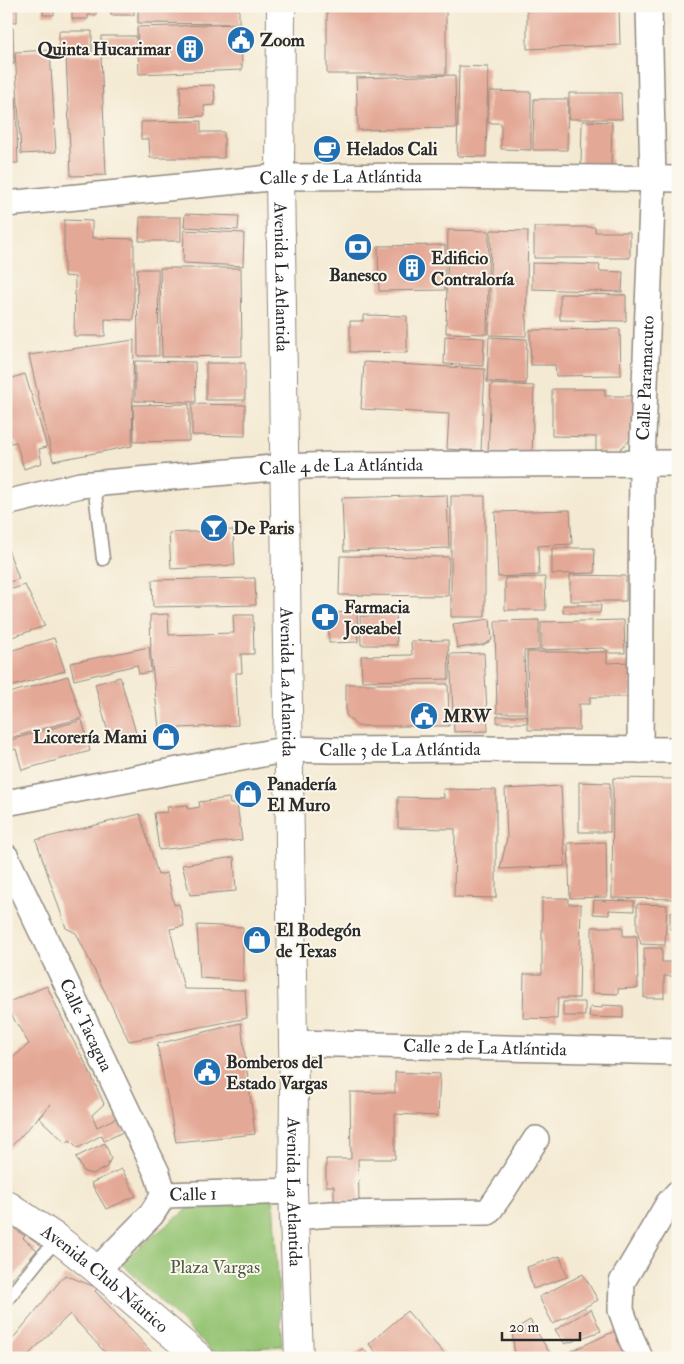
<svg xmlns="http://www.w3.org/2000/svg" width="684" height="1364" viewBox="0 0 684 1364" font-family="'IM FELL Double Pica',serif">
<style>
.green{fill:#95c473;stroke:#60784f}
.building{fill:#e4a896}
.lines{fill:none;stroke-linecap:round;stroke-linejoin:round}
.service-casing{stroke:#908a7f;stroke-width:15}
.minor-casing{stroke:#908a7f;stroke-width:28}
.tertiary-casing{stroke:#908a7f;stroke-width:30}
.service{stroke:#fff;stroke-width:12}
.minor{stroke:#fff;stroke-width:25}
.tertiary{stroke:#fff;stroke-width:28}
.labels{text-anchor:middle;stroke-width:4;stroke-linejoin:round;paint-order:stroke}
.poi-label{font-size:18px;font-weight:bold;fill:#2b2b2b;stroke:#fbf7ec;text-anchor:start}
.street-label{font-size:18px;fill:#2b2b2b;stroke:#fbf7ec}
.park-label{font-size:18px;fill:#4b5941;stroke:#fbf7ec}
</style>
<rect width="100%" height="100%" fill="#fbf7ec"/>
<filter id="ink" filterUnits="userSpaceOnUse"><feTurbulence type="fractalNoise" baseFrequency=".02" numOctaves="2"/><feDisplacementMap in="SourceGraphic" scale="10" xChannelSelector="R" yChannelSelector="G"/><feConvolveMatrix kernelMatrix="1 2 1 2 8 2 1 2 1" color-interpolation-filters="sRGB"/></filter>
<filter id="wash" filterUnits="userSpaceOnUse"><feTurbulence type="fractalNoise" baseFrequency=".0096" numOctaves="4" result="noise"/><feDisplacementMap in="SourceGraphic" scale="20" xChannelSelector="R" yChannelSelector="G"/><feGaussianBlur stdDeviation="1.12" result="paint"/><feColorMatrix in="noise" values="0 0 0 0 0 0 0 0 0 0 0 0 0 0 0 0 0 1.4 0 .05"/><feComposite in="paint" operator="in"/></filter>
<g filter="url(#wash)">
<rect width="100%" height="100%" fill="#f4ead3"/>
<path class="green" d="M273 1199 282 1346 213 1352 120 1262 190 1207Z"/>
<g id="blocks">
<path class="building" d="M7 6H17V22H7Z
M43 6 54 8V15H43Z
M72 6H96V15H88V19H72Z
M111 6H134V15H111Z
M138 6H239V24L138 23Z
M327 6H446V74H327Z
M569 6H619L620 45 527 49V7Z
M241 24 242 70 139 74 137 27Z
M6 28H13L14 64H6Z
M59 31H92V52H59Z
M101 36H136L135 53H101Z
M50 50 56 152 21 154 15 52Z
M101 54 106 175 71 176 66 55Z
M459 66 488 67 486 157 457 156Z
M455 75 456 128 358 130 356 78Z
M214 85 215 105 204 106 205 116 181 117 180 86Z
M489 91 531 92V150L501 149V123H488Z
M569 93H621L622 119H569Z
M6 97H16L18 163H6Z
M534 99H568L567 150H533Z
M201 121V132H224V158H150L149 139H141V122Z
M582 121 612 122 611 165H581Z
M185 214 239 216 238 230 184 227Z
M140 217H181V241H139Z
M64 220 92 221V238L134 239V320L105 319V336H74L75 277 64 276Z
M534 227H595V232H630V258H534Z
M184 230 244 233 243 266 183 263Z
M448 230 489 231 487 334 446 333Z
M491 230 528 231 526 336 489 335Z
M445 245V290L379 291 378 246Z
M532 263 600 265 599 271 623 272 622 292 532 289Z
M160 268H241L242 356 162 357Z
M137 269H158L159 356H138Z
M560 294 626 295V321L560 320Z
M363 315 407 316V353L350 352V321H363Z
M620 329 621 375 556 376 555 365H531L530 330Z
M445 336 484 338 483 366 444 364Z
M489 337 527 339 526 384 487 382Z
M134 340 132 446 53 461 29 355Z
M135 361 195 362 196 402 135 401Z
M364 362 485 369 481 451 447 449 449 414 361 409Z
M206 363H245V400H206Z
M25 374 47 447 39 449 42 463 24 469 16 442 11 443 6 426V380Z
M491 384 534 386 532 456 488 454Z
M552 389H605V396H634V436L617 452H596V437L552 436Z
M189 404V441L134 442 133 405Z
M192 404 245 405V436L192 435Z
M447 495 449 548 344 551 342 498Z
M451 496H485V617H451Z
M570 510 572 544 538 546 539 575 498 577 495 512Z
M233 530 235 565 171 569 169 533Z
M6 544 19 579 6 583Z
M552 548H594L595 573 552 574Z
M340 556 449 557 448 596 339 595Z
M570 575 626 576V601H570Z
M545 577 546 610H505V578Z
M255 578 256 605 153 607 152 580Z
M25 585 45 626 6 639V591Z
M563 605H601L600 613H563Z
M396 609 397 645H361L360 616H377V610Z
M357 612 358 642 329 643 328 613Z
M168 614 169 635 234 633 233 615H253L254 654H241L242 673H236L238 725 180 728 168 737H160L151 656 150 615Z
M490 619 492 640 483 645 457 648 453 624Z
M539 620V650L524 651 526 713H497L495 621Z
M624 620 625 653H610L604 648 541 650V622Z
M54 638 65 671 6 688V652Z
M448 640 449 679 362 681 361 656 412 655 411 641Z
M149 647 151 672 139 674 137 665 74 680 70 663Z
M527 652H607V663L631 662V697H590V704H579V730H528Z
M484 653 488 731 454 732 450 654Z
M68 676 82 718 6 739V694Z
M120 677 136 733 110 740 95 684Z
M346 684H448L449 726H357L346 715Z
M497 716H527V723H497Z
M82 720 90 751 22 770 16 749 6 752V741Z
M613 778 674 779 678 780V899L612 898Z
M579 782 610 783V832H579Z
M561 786 565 866 500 869 507 838 505 789Z
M443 789 496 790V898L454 897 455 829 398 828V797L444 798Z
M229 798 230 804H237L242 840 159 850 154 813 168 812 167 807 187 805 188 809 200 807 199 802Z
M140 814 158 875 167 873 174 905 179 904 184 926 170 929 184 989 245 990 247 1018 129 1041 76 933 66 928 36 840Z
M606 842 607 897 570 898 568 843Z
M234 857 236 891 190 895 182 865Z
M542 898H568V904H581L579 998H558L557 1019 523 1018 524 974H542Z
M594 900 634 901V911L609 910V915L593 914Z
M637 904 667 905 665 945 641 944 637 930Z
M670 912H678V929H670Z
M197 925 243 927V981L200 978Z
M592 927H623V936H637L638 988 618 989V994L592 993Z
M644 948H662V962H673L674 976H664V998H644Z
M47 986 67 1029 87 1066 104 1104 92 1115 97 1127 118 1117 125 1131 104 1141 102 1135 78 1148 70 1140 66 1143 39 1118 51 1104 6 1152V1063L29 1044 6 1006V1003Z
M563 1002H585V1016H563Z
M602 1005 623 1006V1018L589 1017 590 1007 602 1008Z
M241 1023 255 1134 176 1142 157 1044Z
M395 1072 440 1074 438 1116 395 1114V1159H358L359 1200 334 1201V1186H326V1159H351L350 1092 395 1093Z
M105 1143 111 1158 107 1167 93 1174 84 1172 76 1157Z
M122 1169 136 1196 106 1209 91 1183Z
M6 1223 25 1236 23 1238 37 1250 6 1286Z
M560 1256 567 1277 533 1289 527 1267Z
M583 1274 598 1300 553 1324 539 1297Z
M65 1275 98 1288 95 1291 157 1358H110L70 1314 25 1358H13L6 1350V1347Z
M591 1309 601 1331 565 1344 555 1330Z
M407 1311 448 1358H381L369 1344Z
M530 1320 552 1357 550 1358H516L515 1356 512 1331Z
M617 1330 631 1358H572L569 1352Z
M363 1348 371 1358H350Z"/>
</g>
</g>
<g filter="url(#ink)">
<use href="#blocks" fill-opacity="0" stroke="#908a7f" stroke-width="1"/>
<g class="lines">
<defs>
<path id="service" d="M94 484 103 559
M6 1301 43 1255 58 1239"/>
<g id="minor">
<path id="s1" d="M6 204 280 177 442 176 678 179"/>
<path id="s2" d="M6 503 80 485 284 467 332 465 678 463"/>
<path id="s3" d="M640 750 642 463 653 179 649 6"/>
<path id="s4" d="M6 803 288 749 333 750 479 749 678 750"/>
<path id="s5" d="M6 857 157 1173 164 1195"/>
<path id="s6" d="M293 1043 678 1052"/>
<path d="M294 1217 331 1214 488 1212 502 1192 536 1139"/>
<path id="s7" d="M97 1270 151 1215 164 1195 293 1191"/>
<path d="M640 1358 631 1338 621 1310 622 1282 668 1204 678 1193"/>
</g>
<g id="tertiary">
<path id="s8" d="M281 6 280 177 293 1043 294 1090 293 1191 299 1358"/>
<path id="s9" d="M6 1204 58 1239 97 1270 200 1358"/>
</g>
</defs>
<use href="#service" class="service-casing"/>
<use href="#minor" class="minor-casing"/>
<use href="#tertiary" class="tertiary-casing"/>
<use href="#service" class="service"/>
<use href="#minor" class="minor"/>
<use href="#tertiary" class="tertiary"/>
</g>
</g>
<defs>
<symbol id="civic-disc" viewBox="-11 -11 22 22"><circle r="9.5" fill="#1f6fb2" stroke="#fbf7ec"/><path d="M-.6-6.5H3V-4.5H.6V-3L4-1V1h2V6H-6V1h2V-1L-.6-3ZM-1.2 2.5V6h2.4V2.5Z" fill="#fff"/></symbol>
<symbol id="building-disc" viewBox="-11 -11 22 22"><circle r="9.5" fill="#1f6fb2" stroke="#fbf7ec"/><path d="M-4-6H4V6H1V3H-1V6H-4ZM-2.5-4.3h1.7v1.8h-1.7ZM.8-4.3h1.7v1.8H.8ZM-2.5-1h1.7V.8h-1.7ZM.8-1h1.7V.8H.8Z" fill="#fff"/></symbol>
<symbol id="cafe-disc" viewBox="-11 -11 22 22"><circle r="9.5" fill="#1f6fb2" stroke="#fbf7ec"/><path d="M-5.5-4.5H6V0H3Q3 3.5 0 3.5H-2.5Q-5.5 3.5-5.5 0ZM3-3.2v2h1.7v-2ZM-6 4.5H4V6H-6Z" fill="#fff"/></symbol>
<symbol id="bank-disc" viewBox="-11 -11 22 22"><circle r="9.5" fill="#1f6fb2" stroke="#fbf7ec"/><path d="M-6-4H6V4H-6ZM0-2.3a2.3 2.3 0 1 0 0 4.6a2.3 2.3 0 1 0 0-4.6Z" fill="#fff"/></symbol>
<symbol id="bar-disc" viewBox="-11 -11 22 22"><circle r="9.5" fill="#1f6fb2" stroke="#fbf7ec"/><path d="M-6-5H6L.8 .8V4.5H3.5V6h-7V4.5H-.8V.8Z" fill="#fff"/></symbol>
<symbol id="pharmacy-disc" viewBox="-11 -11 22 22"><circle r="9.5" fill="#1f6fb2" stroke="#fbf7ec"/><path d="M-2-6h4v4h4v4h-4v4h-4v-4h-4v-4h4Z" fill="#fff"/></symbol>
<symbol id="shop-disc" viewBox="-11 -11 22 22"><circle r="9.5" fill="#1f6fb2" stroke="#fbf7ec"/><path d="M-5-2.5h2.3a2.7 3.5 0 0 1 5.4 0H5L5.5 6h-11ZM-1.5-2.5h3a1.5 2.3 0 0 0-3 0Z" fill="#fff"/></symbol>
</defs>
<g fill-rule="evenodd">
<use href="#civic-disc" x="225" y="24" width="32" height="32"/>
<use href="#building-disc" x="174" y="33" width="32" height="32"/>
<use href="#cafe-disc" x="311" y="133" width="32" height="32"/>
<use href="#bank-disc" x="342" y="231" width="32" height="32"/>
<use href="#building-disc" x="396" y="252" width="32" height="32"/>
<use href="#bar-disc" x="198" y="512" width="32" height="32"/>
<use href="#pharmacy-disc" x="309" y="601" width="32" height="32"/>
<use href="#civic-disc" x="408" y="700" width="32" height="32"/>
<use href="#shop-disc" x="150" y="721" width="32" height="32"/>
<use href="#shop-disc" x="232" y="778" width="32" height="32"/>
<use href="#shop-disc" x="241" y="924" width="32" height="32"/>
<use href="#civic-disc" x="191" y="1056" width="32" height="32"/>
</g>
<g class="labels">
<g class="poi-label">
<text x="260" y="46">Zoom</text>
<text x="171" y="55" text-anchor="end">Quinta Hucarimar</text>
<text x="346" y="155">Helados Cali</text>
<text x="431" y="264">Edificio<tspan x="431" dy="21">Contraloría</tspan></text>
<text x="358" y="281" text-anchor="middle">Banesco</text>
<text x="233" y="534">De Paris</text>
<text x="344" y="613">Farmacia<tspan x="344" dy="21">Joseabel</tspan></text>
<text x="443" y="722">MRW</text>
<text x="147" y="743" text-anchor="end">Licorería Mami</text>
<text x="267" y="790">Panadería<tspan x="267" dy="21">El Muro</tspan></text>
<text x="276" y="936">El Bodegón<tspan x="276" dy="21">de Texas</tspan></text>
<text x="226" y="1068">Bomberos del<tspan x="226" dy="21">Estado Vargas</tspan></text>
</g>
<g class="street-label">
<text dy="6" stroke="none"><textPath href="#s1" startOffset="336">Calle 5 de La Atlántida</textPath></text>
<text dy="6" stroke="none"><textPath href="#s8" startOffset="271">Avenida La Atlantida</textPath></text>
<text dy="6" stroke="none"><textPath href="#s3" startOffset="372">Calle Paramacuto</textPath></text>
<text dy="6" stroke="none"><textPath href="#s2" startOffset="338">Calle 4 de La Atlántida</textPath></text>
<text dy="6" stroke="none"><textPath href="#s8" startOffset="676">Avenida La Atlantida</textPath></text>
<text dy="6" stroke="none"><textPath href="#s4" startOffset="399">Calle 3 de La Atlántida</textPath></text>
<text dy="6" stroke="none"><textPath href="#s5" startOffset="186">Calle Tacagua</textPath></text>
<text dy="6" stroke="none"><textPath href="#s6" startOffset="192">Calle 2 de La Atlántida</textPath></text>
<text dy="6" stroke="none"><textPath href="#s8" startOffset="1186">Avenida La Atlantida</textPath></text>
<text dy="6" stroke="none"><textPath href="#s7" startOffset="130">Calle 1</textPath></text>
<text dy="6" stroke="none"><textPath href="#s9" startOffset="124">Avenida Club Náutico</textPath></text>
</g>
<g class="park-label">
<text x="215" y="1273">Plaza Vargas</text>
</g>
</g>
<rect width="684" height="1364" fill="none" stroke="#fbf7ec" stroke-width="25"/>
<path d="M502 1332v8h78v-8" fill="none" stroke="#2b2b2b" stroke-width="2.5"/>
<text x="509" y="1332" font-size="15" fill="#2b2b2b" stroke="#fbf7ec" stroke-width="4" paint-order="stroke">20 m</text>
</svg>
